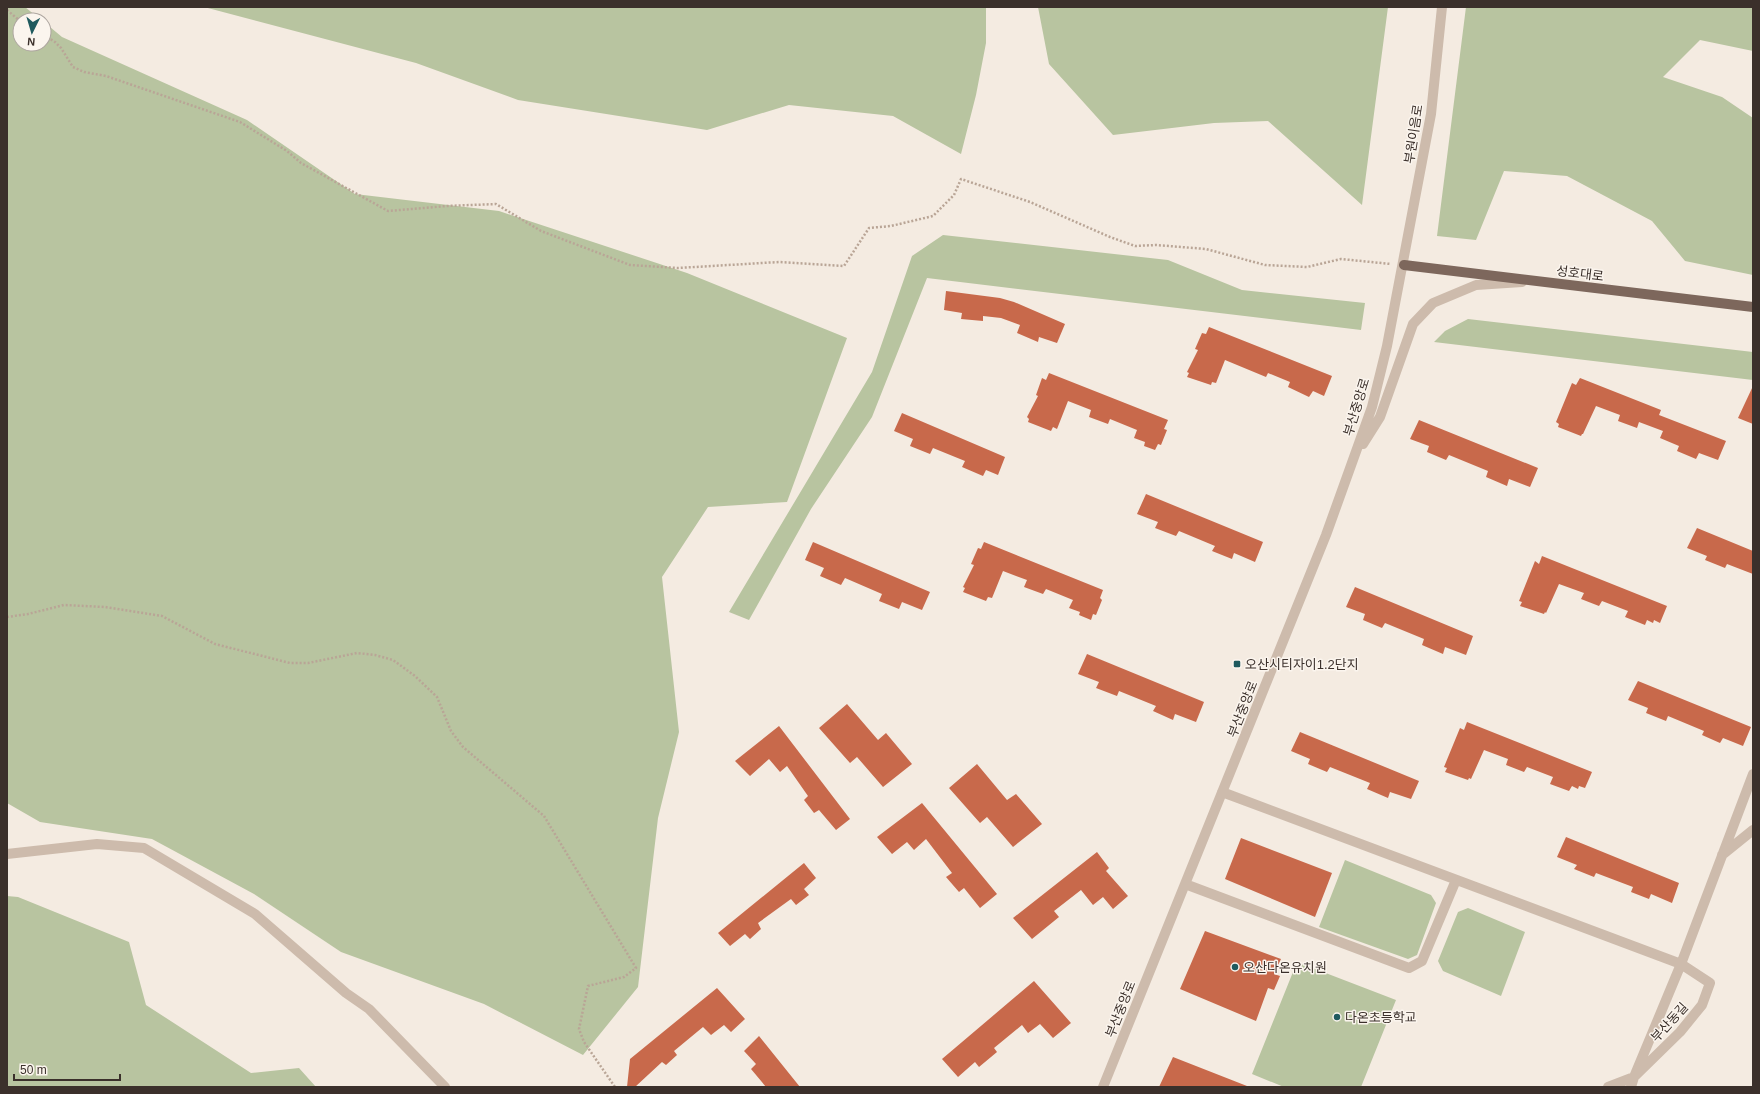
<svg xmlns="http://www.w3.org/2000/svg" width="1760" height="1094" viewBox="0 0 1760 1094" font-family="Helvetica,'Noto Sans KR',sans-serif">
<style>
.green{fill:#b8c4a0}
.building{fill:#c8694b}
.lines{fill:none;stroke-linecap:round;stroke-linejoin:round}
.path{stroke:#b9a596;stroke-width:2.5;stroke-dasharray:2 2;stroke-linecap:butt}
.minor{stroke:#cdbbac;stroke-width:10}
.major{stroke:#7d675c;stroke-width:10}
.poi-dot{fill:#1f5a5e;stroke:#fbf5ee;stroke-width:1.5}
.labels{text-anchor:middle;stroke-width:3;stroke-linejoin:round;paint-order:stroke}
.street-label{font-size:13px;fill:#3b302b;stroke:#fbf5ee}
.poi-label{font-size:13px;fill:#3b302b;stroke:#fbf5ee;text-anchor:start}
</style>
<rect width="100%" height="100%" fill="#f4ebe1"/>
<path class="green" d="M7 7H25L41 20H20V44H44V22L62 37 247 120 355 194 499 211 687 273 847 338 787 502 708 507 662 577 679 732 658 818 638 987 583 1055 484 1004 341 952 254 894 152 839 40 822 7 803Z
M204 7H986V43L976 95 961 154 893 116 789 105 707 130 518 100 416 63Z
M1038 7H1388L1362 205 1268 121 1214 123 1113 135 1049 64Z
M1466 7H1753V51L1700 40 1663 77 1722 97 1753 118V275L1685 261 1652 221 1567 176 1504 171 1476 240 1437 236Z
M943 235 1168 260 1242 290 1365 303 1361 330 927 278 872 417 811 509 749 620 729 612 872 372 912 256Z
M1468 319 1753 352V380L1434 342 1445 331Z
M1345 860 1431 895 1436 903 1417 955 1408 959 1319 927Z
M7 896 18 897 129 942 146 1005 251 1073 299 1068 316 1087H7Z
M1468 908 1525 932 1501 996 1443 971 1438 961 1458 912Z
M1297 962 1396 1000 1361 1087H1284L1252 1074Z"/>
<path class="building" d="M946 291 1000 298 1014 302 1065 324 1057 343 1039 337 1038 342 1017 333 1020 325 1001 318 983 316V321L961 319 962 313 944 310Z
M1209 327 1332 376 1324 396 1313 391 1309 397 1288 387 1290 382 1268 373 1266 377 1225 360 1216 383 1212 382 1211 385 1187 377 1189 373 1187 372 1198 350 1195 349 1202 333 1206 334Z
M1049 373 1168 420 1164 429 1167 430 1161 445 1158 444 1155 450 1144 446 1145 442 1134 438 1137 430 1110 419 1108 424 1089 417 1091 410 1068 401 1057 429 1053 427 1051 431 1028 422 1029 419 1027 417 1038 396 1036 395 1042 378 1046 380Z
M1580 378 1661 410 1659 415 1726 441 1718 460 1699 453 1696 459 1677 451 1679 446 1660 438 1663 431 1639 422 1637 428 1618 421 1620 415 1596 406 1583 434H1582L1581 436 1558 427 1559 424 1556 422 1572 383 1576 385Z
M1753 386V424L1738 418Z
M902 413 1005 457 998 475 986 470 983 476 962 467 965 461 933 448 930 454 910 446 913 439 894 431Z
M1419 420 1538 468 1530 487 1509 479 1507 486 1486 477 1488 471 1449 455 1446 460 1427 452 1429 446 1410 439Z
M1146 494 1263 542 1255 562 1234 553 1232 559 1212 551 1215 546 1179 531 1176 536 1155 528 1158 522 1137 514Z
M1697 528 1753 551V574L1727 564 1725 568 1705 560 1707 556 1687 548Z
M813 542 930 592 922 610 902 602 899 609 879 601 882 594 845 578 841 585 820 576 824 568 805 560Z
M984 542 1103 590 1100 598 1102 600 1096 615 1093 614 1091 620 1079 615 1080 612 1069 608 1073 600 1046 589 1043 594 1024 587 1027 580 1003 571 992 598 988 597 986 601 963 592 965 588 963 587 974 565 971 564 978 548 981 549Z
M1542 556 1667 606 1660 623 1654 620 1653 623 1647 620 1645 625 1625 617 1628 611 1602 601 1599 606 1581 599 1584 593 1559 584 1546 613 1545 612 1544 614 1520 606 1522 602 1519 601 1535 561 1539 564Z
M1355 587 1473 636 1466 655 1445 647 1443 654 1422 645 1424 639 1385 623 1382 628 1363 620 1365 614 1346 607Z
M1087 654 1204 702 1196 722 1175 714 1173 720 1153 711 1156 706 1119 691 1117 696 1096 688 1099 682 1078 674Z
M1638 681 1751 727 1743 746 1723 738 1720 743 1702 735 1704 731 1668 716 1666 721 1646 713 1648 708 1628 700Z
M847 704 878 740 886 733 912 764 883 787 857 757 850 763 819 728Z
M1467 722 1592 772 1585 788 1579 786 1578 789 1572 786 1569 791 1550 784 1553 777 1527 767 1524 772 1506 765 1508 759 1484 750 1471 779 1469 778 1468 780 1445 772 1447 768 1444 767 1460 728 1464 730Z
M779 726 850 819 836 830 819 810 814 813 804 800 808 796 787 766 780 772 769 759 750 776 735 761Z
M1300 732 1419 781 1411 799 1390 792 1388 798 1367 789 1370 783 1330 767 1327 772 1308 764 1310 759 1291 751Z
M977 764 1007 800 1016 794 1042 824 1013 847 987 817 980 823 949 788Z
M922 803 997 894 980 908 964 888 959 892 946 877 952 873 926 839 914 850 907 842 892 854 877 837Z
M1566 837 1679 883 1672 903 1651 894 1649 899 1631 892 1633 887 1596 873 1594 877 1574 869 1577 865 1557 857Z
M1241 838 1332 873 1315 917 1225 879Z
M1097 852 1109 868 1106 871 1128 896 1113 909 1103 897 1093 905 1081 890 1054 911 1059 917 1032 939 1013 918Z
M804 863 816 878 804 889 809 895 796 905 791 899 758 923 761 929 750 939 745 934 730 946 718 933Z
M1205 931 1281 959 1274 974 1280 976 1274 990 1268 988 1256 1021 1180 989Z
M1034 981 1071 1023 1053 1038 1040 1024 1028 1033 1022 1025 994 1048 997 1052 979 1067 975 1062 958 1077 942 1059Z
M717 988 745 1019 731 1032 724 1025 711 1035 703 1027 674 1051 677 1055 666 1065 662 1062 635 1087H627L630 1059Z
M759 1036 800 1087H766L751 1069 756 1064 744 1051Z
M1173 1057 1247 1086 1246 1087H1159Z"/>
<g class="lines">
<path class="path" d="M7 10 20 21
M44 35 55 42 61 48 73 67 84 72 106 76 240 122 287 151 301 163 388 211 447 206 496 204 541 231 630 265 678 268 779 262 844 266 869 228 891 226 933 216 954 195 961 179 1030 202 1110 237 1135 246 1156 245 1206 249 1265 265 1307 267 1341 259 1391 264
M7 617 28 614 64 605 105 607 162 616 215 644 290 663H308L357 653 375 655 393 660 415 676 437 697 451 731 463 747 544 816 636 968 624 977 588 986 579 1029 584 1042 615 1087"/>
<path class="minor" d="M1363 444 1380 417 1413 324 1433 303 1476 285 1522 282
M1222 792 1681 964 1753 774
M7 854 97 844 144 848 255 914 346 993 369 1009 445 1087
M1722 855 1753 830
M1185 884 1409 968 1422 961 1456 880
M1103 1087 1326 535 1372 407 1387 346 1431 114 1442 7
M1608 1087 1634 1077 1680 1032 1702 1005 1710 983 1681 964 1634 1077 1631 1087"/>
<path class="major" d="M1404 265 1753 307"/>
</g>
<g class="poi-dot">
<rect x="1233" y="660" width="8" height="8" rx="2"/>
<circle cx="1235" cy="967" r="4"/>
<circle cx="1337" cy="1017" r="4"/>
</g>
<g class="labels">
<g class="street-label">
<text transform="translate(1413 134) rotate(-81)" y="5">부원이음로</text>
<text transform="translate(1580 273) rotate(7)" y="5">성호대로</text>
<text transform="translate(1356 407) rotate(-73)" y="5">부산중앙로</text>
<text transform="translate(1242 709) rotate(-68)" y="5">부산중앙로</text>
<text transform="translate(1120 1009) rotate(-68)" y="5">부산중앙로</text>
<text transform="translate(1669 1022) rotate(-48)" y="5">부산동길</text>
</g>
<g class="poi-label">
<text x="1245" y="669">오산시티자이1.2단지</text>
<text x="1243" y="972">오산다온유치원</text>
<text x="1345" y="1022">다온초등학교</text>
</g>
</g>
<rect width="1760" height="1094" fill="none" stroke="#3b302b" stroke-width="16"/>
<g transform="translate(32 32) rotate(185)"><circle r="19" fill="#fbf5ee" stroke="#aea6a0"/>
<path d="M0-3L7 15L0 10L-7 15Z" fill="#1f5a5e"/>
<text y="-6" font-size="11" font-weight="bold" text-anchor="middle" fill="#3b302b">N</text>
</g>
<path d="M14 1074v6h106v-6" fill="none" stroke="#3b302b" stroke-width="2"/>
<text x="20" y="1074" font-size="12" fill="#3b302b" stroke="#fbf5ee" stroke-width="3" paint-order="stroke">50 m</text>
</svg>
